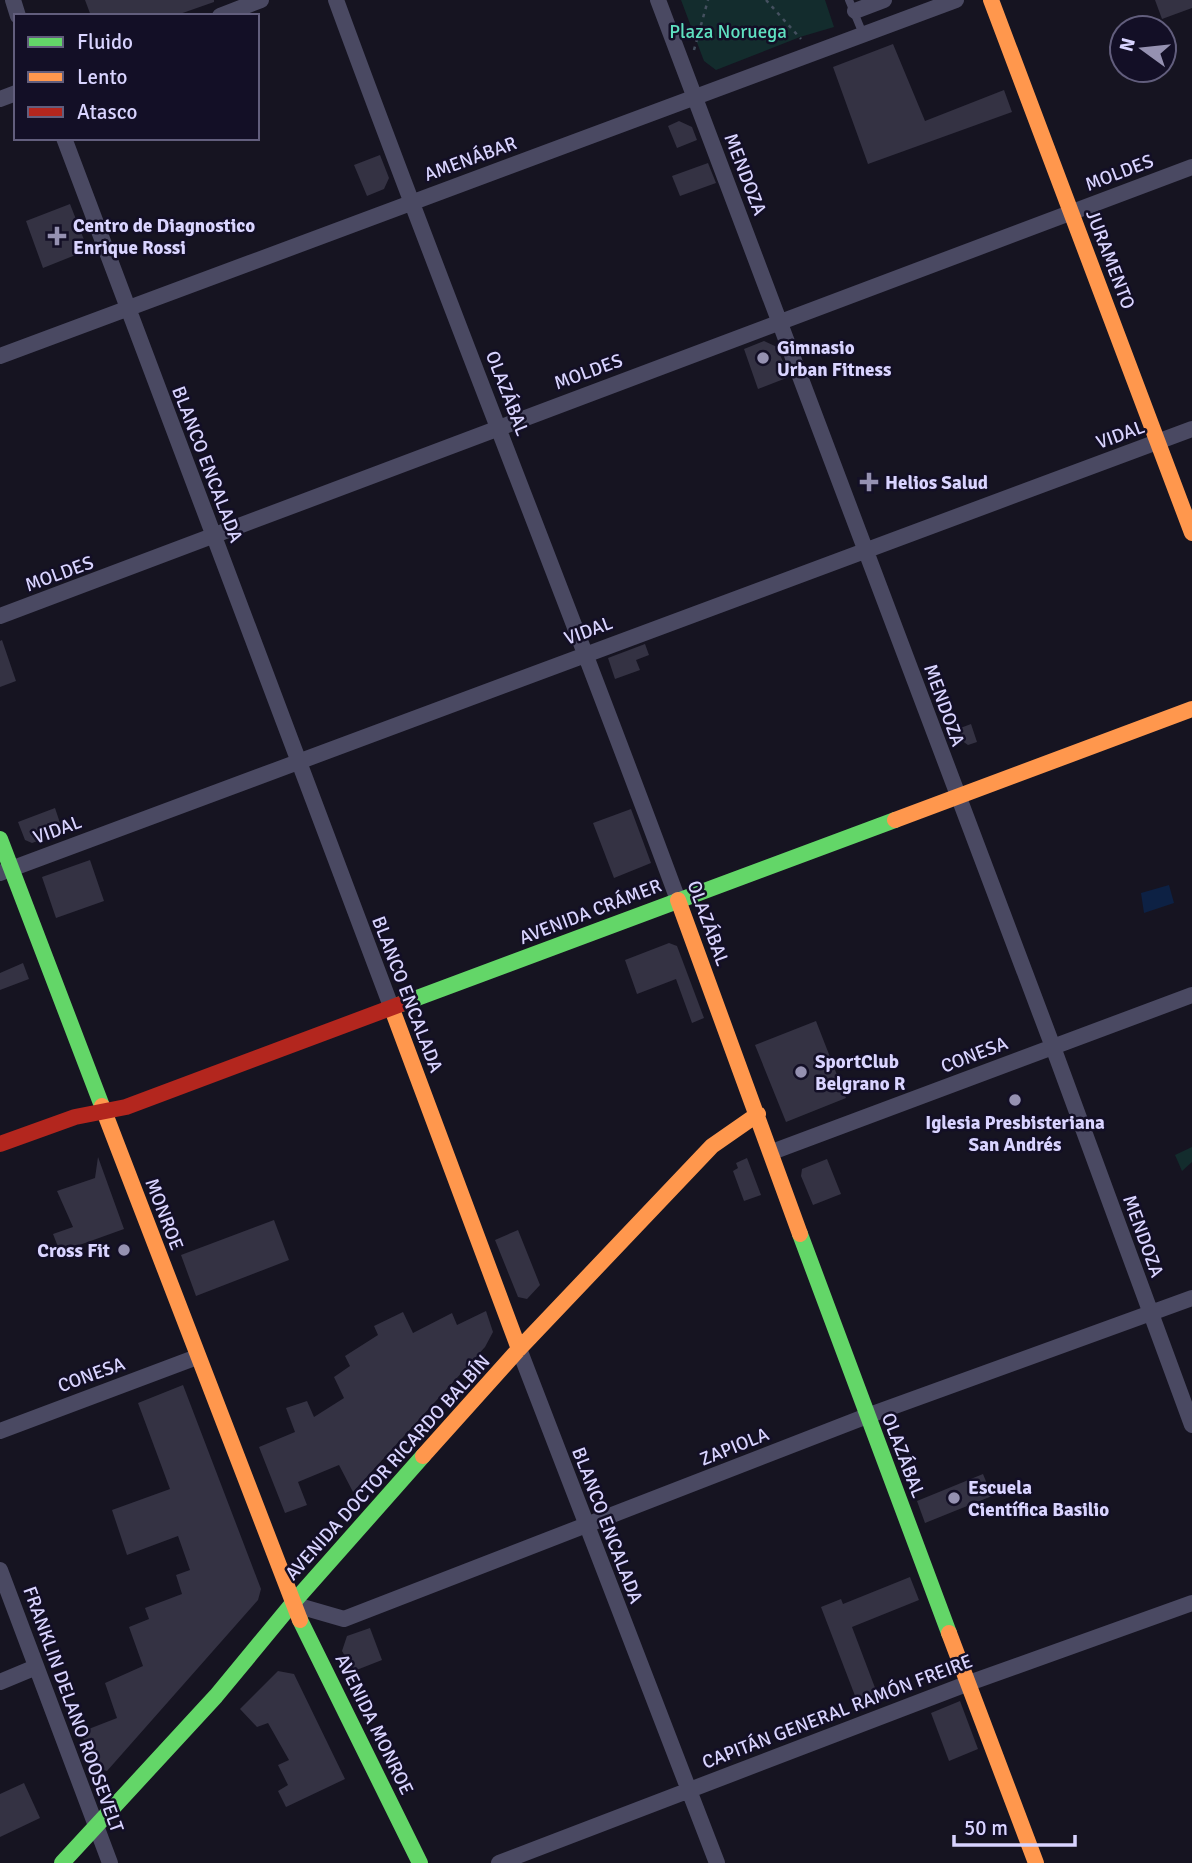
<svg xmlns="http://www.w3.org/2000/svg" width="1192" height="1863" viewBox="0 0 1192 1863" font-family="Signika,sans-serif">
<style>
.green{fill:#132c2d}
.water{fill:#0d2144}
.building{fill:#343243}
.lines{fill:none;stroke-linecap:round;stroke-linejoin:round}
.path{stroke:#44505f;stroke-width:2.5;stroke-dasharray:3.5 5;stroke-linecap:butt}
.lane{stroke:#4a4962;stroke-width:8}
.street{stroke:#4a4962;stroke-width:16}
.fast{stroke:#63d668;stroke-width:16}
.slow{stroke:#ff974d;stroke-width:16}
.jam{stroke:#b3261e;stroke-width:16}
.poi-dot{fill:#9591b1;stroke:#130f26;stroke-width:2.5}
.labels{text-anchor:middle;stroke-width:5;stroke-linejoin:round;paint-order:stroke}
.park-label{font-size:19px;fill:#5fe0c0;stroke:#130f26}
.street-label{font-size:19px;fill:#d9d4ff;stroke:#130f26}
.poi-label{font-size:19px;font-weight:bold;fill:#d9d4ff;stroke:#130f26;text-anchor:start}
</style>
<rect width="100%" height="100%" fill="#161421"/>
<path class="green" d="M681 0H825L834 27 800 37 716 70 704 61Z
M1192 1147V1162L1182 1171 1175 1155Z"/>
<path class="water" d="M1169 885 1174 903 1144 913 1141 893Z"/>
<path class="building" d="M85 0H214V2L174 16H91Z
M1155 0H1192V8L1162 19Z
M893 44 925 121 1004 90 1012 112 868 164 833 67Z
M679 121 692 127 697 140 677 148 668 126Z
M380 155 389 178 384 189 367 196 354 165Z
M708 163 716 183 680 196 672 176Z
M70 204 88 250 43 268 26 221Z
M764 341 777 347 789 377 758 389 744 349Z
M2 640 16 681 0 687V641Z
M645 644 649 655 636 660 640 670 615 679 608 658Z
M971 724 977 742 968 745 958 738 955 730Z
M55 808 63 832 32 843 25 840 18 822Z
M631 809 651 863 614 878 593 823Z
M90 860 104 901 56 918 42 877Z
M669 943 677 946 704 1018 692 1023 676 979 637 994 625 960Z
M23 963 29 979 0 990V973Z
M816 1021 846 1098 786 1122 755 1045Z
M98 1157 124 1229 60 1252 53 1234 73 1227 57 1191 95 1178Z
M747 1158 761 1195 744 1201 733 1171 738 1168 736 1163Z
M827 1159 841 1194 813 1205 801 1176 802 1169Z
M274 1220 289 1260 196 1296 181 1255Z
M518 1230 540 1285 527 1299 518 1297 495 1240Z
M486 1311 493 1332 485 1347 353 1492 339 1465 298 1482 307 1505 285 1513 259 1447 295 1432 286 1408 307 1401 314 1417 344 1398 334 1377 350 1366 345 1356 378 1335 374 1326 403 1312 413 1333 452 1313 457 1325Z
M183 1385 261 1589 258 1600 107 1771 93 1767 81 1732 117 1718 105 1683 143 1666 129 1627 149 1619 145 1608 182 1594 176 1575 190 1570 178 1536 127 1555 112 1510 170 1489 138 1403Z
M983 1474 992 1496 925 1523 917 1501Z
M910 1577 919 1600 852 1627 877 1693 857 1701 821 1607 841 1599 843 1604Z
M370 1628 382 1660 354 1671 342 1651 347 1636Z
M278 1671 294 1674 345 1779 286 1807 278 1791 288 1785 278 1765 289 1760 268 1723 257 1727 240 1709Z
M960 1701 978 1749 949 1761 931 1713Z
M24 1783 40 1818 0 1837V1794Z"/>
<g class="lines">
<path class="path" d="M766 0 801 39
M694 50 708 0"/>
<path class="lane" d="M849 0 863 34"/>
<path class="street" d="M13 0 18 16
M336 0C446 301 567 599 678 900
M658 0 1053 1047 1192 1425
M855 11 884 0
M220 16 261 0
M0 99 16 93
M64 138 392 1009
M0 356 956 0
M0 616 1192 167
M0 873 1192 429
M772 1152 1192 995
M519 1349 717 1863
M0 1431 197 1357
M0 1570 110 1863
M292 1604 344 1619 867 1416 1192 1298
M0 1682 36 1667
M499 1863 969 1683 1192 1603"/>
<path class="fast" d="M0 839 102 1106
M401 1004 895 820
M800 1234 949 1633
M300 1620 420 1863
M62 1863 216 1696 292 1604 423 1456"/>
<path class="slow" d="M991 0 1192 533
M895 820 1192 709
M678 900 800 1234
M392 1009 519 1349
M102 1106 300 1620
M423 1456 519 1349 712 1146 758 1114
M949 1633 1036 1863"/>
<path class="jam" d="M0 1144 75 1117 126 1107 401 1004"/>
</g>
<g class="poi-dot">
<path d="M53.5 225.5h7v7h7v7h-7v7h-7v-7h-7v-7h7z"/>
<circle cx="763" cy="358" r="7"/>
<path d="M865.5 471.5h7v7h7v7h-7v7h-7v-7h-7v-7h7z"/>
<circle cx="801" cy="1072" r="7"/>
<circle cx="1015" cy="1100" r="7"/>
<circle cx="124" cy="1250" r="7"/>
<circle cx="954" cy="1498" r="7"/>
</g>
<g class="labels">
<g class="park-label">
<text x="728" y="38">Plaza Noruega</text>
</g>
<g class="street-label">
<text transform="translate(470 158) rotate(-20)" y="7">AMENÁBAR</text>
<text transform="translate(1119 172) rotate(-21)" y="7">MOLDES</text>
<text transform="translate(746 174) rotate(69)" y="7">MENDOZA</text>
<text transform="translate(1111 259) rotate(69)" y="7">JURAMENTO</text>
<text transform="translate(588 371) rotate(-20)" y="7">MOLDES</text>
<text transform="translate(508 393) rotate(69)" y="7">OLAZÁBAL</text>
<text transform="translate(1120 434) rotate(-20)" y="7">VIDAL</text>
<text transform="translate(208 464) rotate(69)" y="7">BLANCO ENCALADA</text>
<text transform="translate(59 573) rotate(-20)" y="7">MOLDES</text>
<text transform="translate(588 630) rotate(-20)" y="7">VIDAL</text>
<text transform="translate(945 705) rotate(70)" y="7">MENDOZA</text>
<text transform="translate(57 829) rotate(-20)" y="7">VIDAL</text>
<text transform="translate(590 911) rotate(-21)" y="7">AVENIDA CRÁMER</text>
<text transform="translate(709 923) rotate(70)" y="7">OLAZÁBAL</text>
<text transform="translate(408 994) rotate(69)" y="7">BLANCO ENCALADA</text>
<text transform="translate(974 1054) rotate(-21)" y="7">CONESA</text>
<text transform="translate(165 1214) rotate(69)" y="7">MONROE</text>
<text transform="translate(1144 1236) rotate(70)" y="7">MENDOZA</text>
<text transform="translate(91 1374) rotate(-20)" y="7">CONESA</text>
<text transform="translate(734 1446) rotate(-22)" y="7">ZAPIOLA</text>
<text transform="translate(904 1455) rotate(69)" y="7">OLAZÁBAL</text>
<text transform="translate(387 1467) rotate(-48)" y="7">AVENIDA DOCTOR RICARDO BALBÍN</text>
<text transform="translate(608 1525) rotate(69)" y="7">BLANCO ENCALADA</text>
<text transform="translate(74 1709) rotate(70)" y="7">FRANKLIN DELANO ROOSEVELT</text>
<text transform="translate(837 1711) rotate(-21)" y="7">CAPITÁN GENERAL RAMÓN FREIRE</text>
<text transform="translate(375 1724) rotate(64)" y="7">AVENIDA MONROE</text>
</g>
<g class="poi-label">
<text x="73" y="232">Centro de Diagnostico<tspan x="73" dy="22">Enrique Rossi</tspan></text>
<text x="777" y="354">Gimnasio<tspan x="777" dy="22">Urban Fitness</tspan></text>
<text x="885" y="489">Helios Salud</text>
<text x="815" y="1068">SportClub<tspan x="815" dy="22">Belgrano R</tspan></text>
<text x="1015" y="1129" text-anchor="middle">Iglesia Presbisteriana<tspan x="1015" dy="22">San Andrés</tspan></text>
<text x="110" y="1257" text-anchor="end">Cross Fit</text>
<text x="968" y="1494">Escuela<tspan x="968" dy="22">Científica Basilio</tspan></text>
</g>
</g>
<rect x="14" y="14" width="245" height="126" fill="#130f26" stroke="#625e7d" stroke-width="2"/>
<rect x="28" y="37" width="35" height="10" fill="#63d668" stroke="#625e7d" stroke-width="2"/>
<text x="77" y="49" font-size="21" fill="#d9d4ff">Fluido</text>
<rect x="28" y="72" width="35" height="10" fill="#ff974d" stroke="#625e7d" stroke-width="2"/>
<text x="77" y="84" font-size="21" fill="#d9d4ff">Lento</text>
<rect x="28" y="107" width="35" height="10" fill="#b3261e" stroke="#625e7d" stroke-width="2"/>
<text x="77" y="119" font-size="21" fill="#d9d4ff">Atasco</text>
<g transform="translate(1143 49) rotate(285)"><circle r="33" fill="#130f26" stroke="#625e7d" stroke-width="2"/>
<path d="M0-5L12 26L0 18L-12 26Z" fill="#9591b1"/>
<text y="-10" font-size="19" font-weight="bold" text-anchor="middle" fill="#d9d4ff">N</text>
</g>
<path d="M954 1835v10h121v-10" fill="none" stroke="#d9d4ff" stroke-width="3.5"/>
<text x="964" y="1835" font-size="21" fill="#d9d4ff" stroke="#130f26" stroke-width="5" paint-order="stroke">50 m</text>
</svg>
